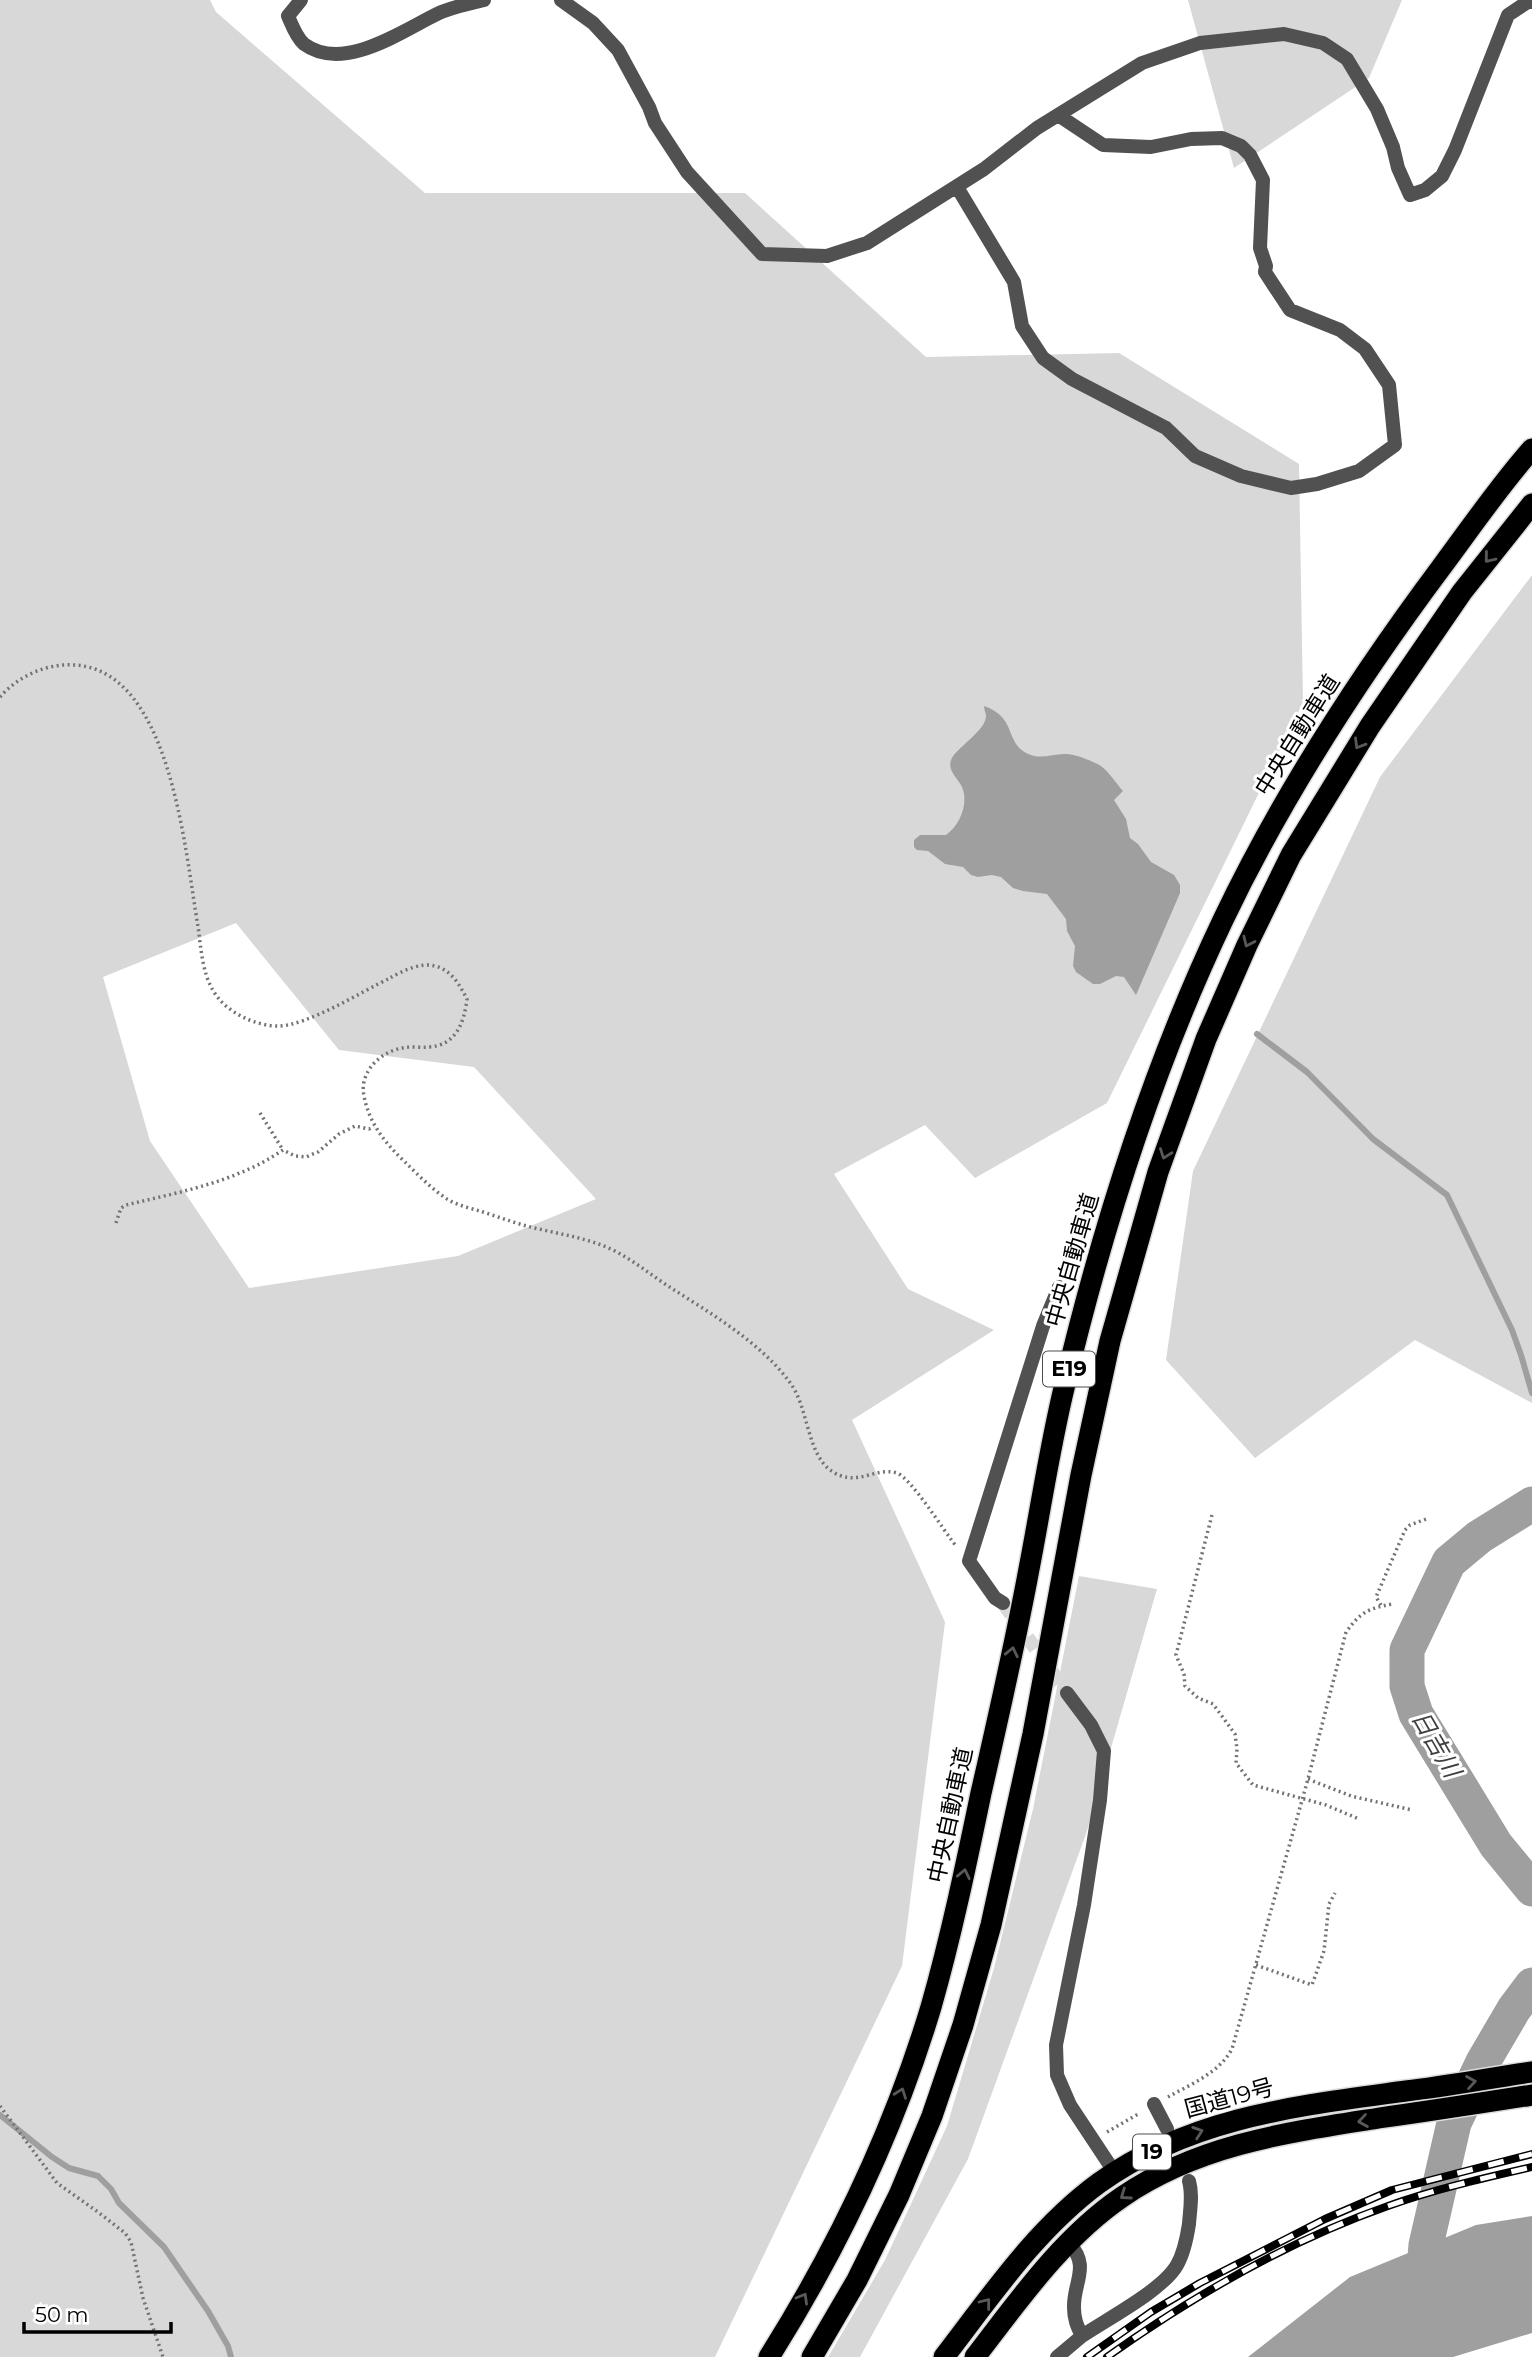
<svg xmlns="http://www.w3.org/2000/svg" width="1532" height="2357" viewBox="0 0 1532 2357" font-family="Montserrat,'Noto Sans JP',sans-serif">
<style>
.green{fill:#d8d8d8;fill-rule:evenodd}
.water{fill:#9f9f9f}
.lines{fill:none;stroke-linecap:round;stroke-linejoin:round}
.stream{stroke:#9f9f9f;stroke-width:6}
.river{stroke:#9f9f9f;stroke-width:35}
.street-tunnel{stroke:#d9d9d9;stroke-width:14;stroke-dasharray:14 7;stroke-linecap:butt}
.highway-casing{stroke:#dbdbdb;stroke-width:24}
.path{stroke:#737373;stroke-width:3.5;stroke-dasharray:2 3.5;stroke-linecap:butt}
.street{stroke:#515151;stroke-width:14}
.highway{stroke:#000;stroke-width:21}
.rail-casing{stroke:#000;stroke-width:8}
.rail{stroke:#fff;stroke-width:5;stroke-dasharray:16;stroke-linecap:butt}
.oneway{stroke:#595959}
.labels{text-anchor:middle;stroke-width:6;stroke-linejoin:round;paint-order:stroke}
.shield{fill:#fff;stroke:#4c4c4c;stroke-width:2}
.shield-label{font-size:21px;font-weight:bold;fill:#000}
.street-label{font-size:23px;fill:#000;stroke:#fff}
.water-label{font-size:24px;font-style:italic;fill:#404040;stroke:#fff}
</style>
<rect width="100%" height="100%" fill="#fff"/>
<path class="green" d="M0 0H210L216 12 425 193H745L926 357 1119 353 1299 464 1303 703 1107 1103 975 1178 925 1125 834 1174 908 1289 994 1330 852 1420 945 1622 902 1966 715 2357H0ZM236 923 339 1050 474 1067 596 1199 458 1256 249 1288 150 1141 103 977Z
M1188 0H1402L1369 78 1234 168Z
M1532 575V1403L1415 1340 1255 1458 1166 1360 1193 1171 1380 777Z
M1079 1576 1157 1589 1087 1831 968 2159 860 2357H828L885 2260 947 2126 994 1968 1033 1809Z"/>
<path class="water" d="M984 706C1019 718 1003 745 1031 755 1042 759 1053 754 1064 754 1074 753 1092 761 1101 766 1109 772 1116 783 1123 791L1114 800 1126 819 1130 838 1138 844 1151 862 1174 875 1180 885V893L1136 995 1124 977 1116 976 1100 984H1093L1076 972 1073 966 1075 946 1067 931 1066 919 1047 894 1023 891 1013 888 1001 877 992 875 978 877 971 875 963 867 945 864 928 851 917 850 914 847V840L920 835H946C960 825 969 803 962 787 957 777 946 770 952 758 958 747 986 730 986 716 986 713 984 710 984 706Z
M1532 2216V2333L1453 2357H1248L1350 2277 1476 2225Z"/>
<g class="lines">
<path class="stream" d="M1257 1034 1307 1072 1373 1139 1447 1195 1512 1330 1521 1355 1532 1393
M0 2115 52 2157 69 2168 98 2176 111 2189 119 2203 164 2247 208 2311 228 2346 231 2357"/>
<path class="river" d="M1532 1504 1479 1537 1449 1562 1407 1650V1686L1416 1714 1496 1845 1532 1889
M1422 2293 1426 2245 1454 2123 1483 2062 1514 2009 1532 1985"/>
<path class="street-tunnel" d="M1003 1603 1067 1693"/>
<defs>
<path id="highway" d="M769 2357C837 2249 894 2130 931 2007 951 1937 966 1865 981 1793 998 1719 1015 1644 1029 1569 1041 1507 1050 1445 1065 1384 1103 1225 1153 1067 1223 920 1283 794 1360 676 1443 565 1472 526 1500 485 1532 449
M812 2357 857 2280 899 2195 932 2116 963 2025 991 1925 1033 1734 1081 1475 1110 1341 1158 1172 1206 1039 1247 945 1291 855 1370 726 1462 592 1532 504
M944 2357C991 2296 1036 2229 1099 2183 1191 2117 1297 2106 1406 2091 1448 2086 1490 2078 1532 2072
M975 2357C1019 2300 1062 2238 1122 2197 1199 2144 1290 2132 1379 2118 1430 2111 1481 2103 1532 2095"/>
</defs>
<use href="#highway" class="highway-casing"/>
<path class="path" d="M0 697C18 676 47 663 75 665 172 671 185 854 198 926 201 948 202 973 214 992 222 1005 234 1013 247 1019 256 1023 268 1026 278 1026 307 1026 363 991 390 978 402 971 421 962 435 966 452 970 460 986 467 999 464 1023 456 1046 428 1047 420 1048 411 1046 402 1048 380 1052 359 1072 364 1096 369 1123 385 1143 405 1162 417 1174 430 1187 444 1197 455 1205 470 1208 483 1212 502 1218 520 1225 539 1229 565 1235 591 1239 615 1251 634 1261 650 1274 668 1286 710 1313 762 1343 791 1384 808 1408 807 1452 830 1470 856 1489 875 1466 897 1473 911 1478 944 1531 956 1546
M260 1113 283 1150
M116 1223 121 1208 126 1205C167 1195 210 1187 249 1169 261 1164 272 1157 283 1150L295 1156 306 1157 318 1152 339 1134 355 1126 369 1129 374 1127
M1212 1515 1176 1655 1184 1674 1185 1686 1198 1698 1213 1704 1235 1734 1237 1749 1236 1763 1253 1785 1326 1805 1359 1819
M1381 1605 1376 1597 1405 1530 1410 1525 1429 1518
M1308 1779 1351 1796 1412 1810
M1256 1965 1312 1985 1324 1951 1329 1904 1335 1893
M1168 2097C1191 2084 1219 2073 1232 2049L1308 1779 1346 1632C1361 1612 1367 1609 1392 1604
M0 2106 57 2183 98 2212 125 2233 131 2242 143 2298 163 2357
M1107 2132 1140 2113"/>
<path class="street" d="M301 0 288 16C292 25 296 37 304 44 343 73 402 31 437 14 451 7 469 4 484 0
M561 0 593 23 618 50 649 107 655 123 687 172 762 254 827 256 867 243 984 169 1037 128 1142 63 1200 43 1284 34 1323 43 1347 59 1377 109 1393 147 1398 168 1410 195 1425 190 1442 176 1455 150 1508 15 1529 1 1532 2
M957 187 1014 282 1022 326 1043 358 1072 379 1166 428 1195 456 1241 476 1291 488 1317 484 1359 471 1395 445 1389 385 1365 349 1340 330 1290 310 1265 272 1266 266 1260 248 1263 180 1250 155 1241 146 1222 138 1191 139 1151 147 1103 145 1058 115
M1003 1603 995 1598 969 1561 1043 1326 1059 1287
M1067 1693 1091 1725 1104 1751 1100 1800 1084 1905 1056 2045 1057 2075 1070 2105 1115 2173
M1154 2104 1167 2129
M1082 2336C1107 2319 1163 2290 1177 2265 1184 2253 1187 2237 1189 2224 1190 2209 1193 2195 1189 2181
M1057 2357 1082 2336C1077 2326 1074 2319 1074 2308 1073 2282 1091 2267 1069 2243"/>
<use href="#highway" class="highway"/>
<defs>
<path id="rail" d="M1087 2357 1151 2312 1200 2283 1325 2219 1392 2190 1532 2154
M1107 2357C1193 2296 1288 2241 1388 2206 1435 2189 1484 2178 1532 2167"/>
</defs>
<use href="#rail" class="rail-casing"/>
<use href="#rail" class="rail"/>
</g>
<defs><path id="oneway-chevron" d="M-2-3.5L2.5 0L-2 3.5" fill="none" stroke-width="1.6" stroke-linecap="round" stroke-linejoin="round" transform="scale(1.75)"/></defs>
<g class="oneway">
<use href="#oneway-chevron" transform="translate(1489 558) rotate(129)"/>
<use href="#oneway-chevron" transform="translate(1359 744) rotate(121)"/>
<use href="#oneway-chevron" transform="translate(1248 942) rotate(115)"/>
<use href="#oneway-chevron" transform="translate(1165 1154) rotate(110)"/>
<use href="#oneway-chevron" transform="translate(1012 1652) rotate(-78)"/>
<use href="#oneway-chevron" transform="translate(964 1874) rotate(-78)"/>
<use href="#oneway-chevron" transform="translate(1471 2082) rotate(-9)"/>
<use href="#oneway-chevron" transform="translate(901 2093) rotate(-70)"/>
<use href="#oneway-chevron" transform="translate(1363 2121) rotate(171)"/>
<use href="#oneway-chevron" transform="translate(1198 2132) rotate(-19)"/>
<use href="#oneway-chevron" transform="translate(1125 2195) rotate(145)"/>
<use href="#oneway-chevron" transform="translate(803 2298) rotate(-60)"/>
<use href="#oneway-chevron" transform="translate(986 2303) rotate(-52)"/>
</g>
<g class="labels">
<g class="shield">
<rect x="1043" y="1351.5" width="52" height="35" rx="5"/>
<rect x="1133" y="2134.5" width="38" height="35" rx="5"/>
</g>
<g class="shield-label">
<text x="1069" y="1376">E19</text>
<text x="1152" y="2159">19</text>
</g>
<g class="street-label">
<text transform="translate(1297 735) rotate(-58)" y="8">中央自動車道</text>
<text transform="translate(1072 1260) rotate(-74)" y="8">中央自動車道</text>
<text transform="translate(950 1815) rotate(-78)" y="8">中央自動車道</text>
<text transform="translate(1229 2098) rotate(-15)" y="8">国道19号</text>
</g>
<g class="water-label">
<text transform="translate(1436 1744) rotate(60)" y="8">日吉川</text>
</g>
</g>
<path d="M24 2322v10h147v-10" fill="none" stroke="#000000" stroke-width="3.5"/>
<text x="35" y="2322" font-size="21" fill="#000000" stroke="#ffffff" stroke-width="5" paint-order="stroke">50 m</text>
</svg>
